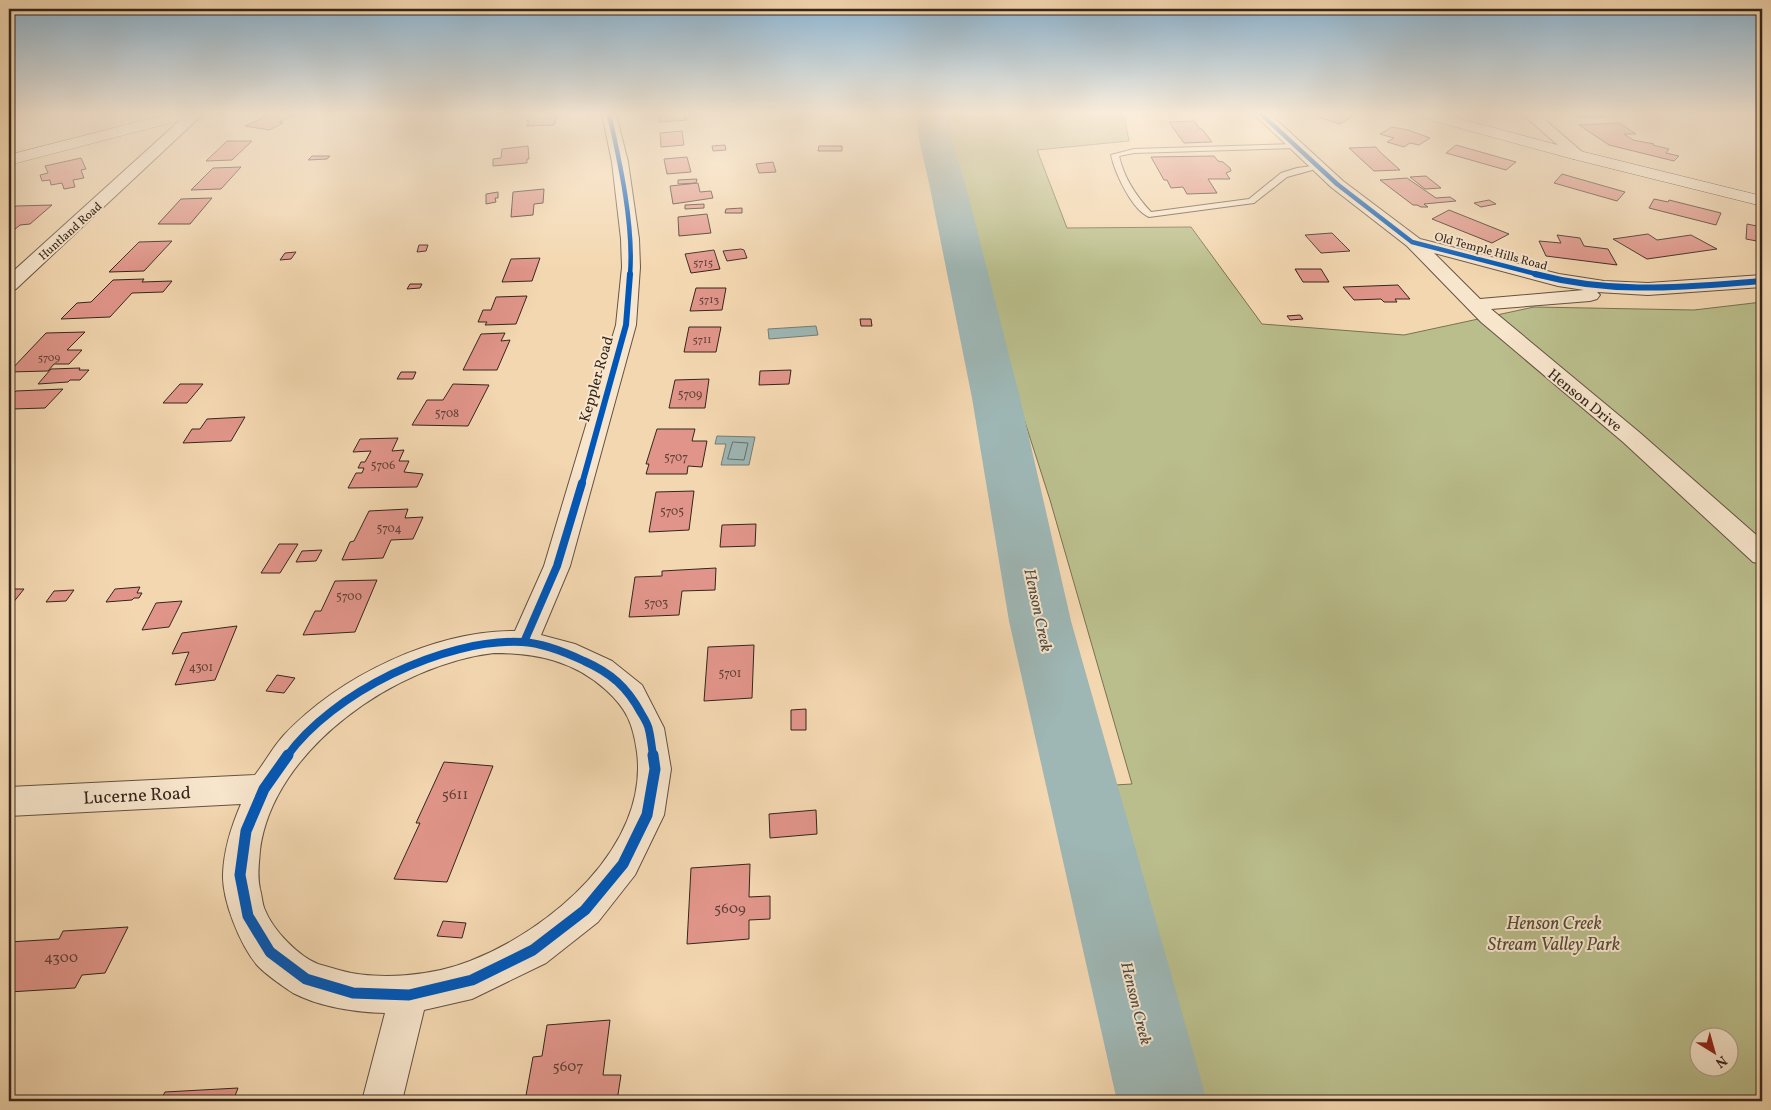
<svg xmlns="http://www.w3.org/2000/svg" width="1771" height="1110" viewBox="0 0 1771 1110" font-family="Vollkorn,serif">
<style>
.green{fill:#babe8c;stroke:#787254;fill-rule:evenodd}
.water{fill:#9eb7b5;stroke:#747d78}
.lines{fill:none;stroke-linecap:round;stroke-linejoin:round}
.shore{stroke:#6a6e68;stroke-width:1}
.river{fill:#9eb7b5;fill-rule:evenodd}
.building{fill:#e1958a;stroke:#35261c}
.service-casing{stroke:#645241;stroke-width:2}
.minor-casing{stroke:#645241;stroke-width:2}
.tertiary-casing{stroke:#645241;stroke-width:1}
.secondary-casing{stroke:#35261c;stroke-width:1}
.service{fill:#f7e5cc;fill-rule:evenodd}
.minor{fill:#f7e5cc;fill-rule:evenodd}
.tertiary{fill:#f7e5cc;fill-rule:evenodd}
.secondary{fill:#f7e5cc;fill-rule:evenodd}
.cycleway-far3-casing{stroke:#f7e5cc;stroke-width:6}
.cycleway-far2-casing{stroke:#f7e5cc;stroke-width:9}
.cycleway-far1-casing{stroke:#f7e5cc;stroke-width:11}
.cycleway-casing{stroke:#f7e5cc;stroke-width:14}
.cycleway-far3{stroke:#0057b8;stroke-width:4.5}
.cycleway-far2{stroke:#0057b8;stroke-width:6}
.cycleway-far1{stroke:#0057b8;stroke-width:8}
.cycleway{stroke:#0057b8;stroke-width:11}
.labels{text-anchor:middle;stroke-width:4;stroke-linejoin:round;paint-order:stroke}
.far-number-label{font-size:11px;fill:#604238}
.far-street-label{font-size:12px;fill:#35261c;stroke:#f7e5cc}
.number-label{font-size:12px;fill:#604238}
.street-label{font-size:15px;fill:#35261c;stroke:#f7e5cc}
.near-number-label{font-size:15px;fill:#604238}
.water-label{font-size:16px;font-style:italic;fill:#4f4a42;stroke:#f7e5cc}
.near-street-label{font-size:18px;fill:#35261c;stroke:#f7e5cc}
.near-park-label{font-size:18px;font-style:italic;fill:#564c38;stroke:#f7e5cc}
</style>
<rect width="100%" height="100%" fill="#f3d7b0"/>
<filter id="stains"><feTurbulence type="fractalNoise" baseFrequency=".004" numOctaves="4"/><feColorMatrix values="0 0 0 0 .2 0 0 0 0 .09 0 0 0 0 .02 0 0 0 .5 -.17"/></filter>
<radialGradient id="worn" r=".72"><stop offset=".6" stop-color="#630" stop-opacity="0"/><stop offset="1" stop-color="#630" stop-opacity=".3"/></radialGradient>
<path class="green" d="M926 114H1124L1129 141 1037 150 1067 228 1191 227 1262 324 1404 335 1534 307 1694 310 1762 302V1101H1124L1101 957 1065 788 1132 784 1050 500ZM1698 1038H1728V1068H1698Z"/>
<path class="water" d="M816 326 818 335 769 339 768 329Z
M717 436 755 437 749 465H721L726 444H715Z"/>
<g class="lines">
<path class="shore" d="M733 442 748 443 744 460 728 459Z"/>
<path class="river" d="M917 114H949L950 135 965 183 1020 398 1071 621 1207 1101H1117L1009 621 972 398 929 183 918 135Z"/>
</g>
<path class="building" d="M271 114 294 115 279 122 283 123 269 130 245 126Z
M532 114H558L554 125 527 126 529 121H526Z
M658 114H685L687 120 660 122Z
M1314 114H1348L1353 116 1340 124 1313 115Z
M1574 114H1599L1603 117H1578Z
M1194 121 1200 129H1202L1212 142 1184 143 1169 122Z
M1619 123 1636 134H1624L1633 140 1654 144 1653 145 1669 149 1666 153 1679 156 1674 161 1609 145 1579 125Z
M1392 127 1408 130 1430 138 1419 145 1410 143 1404 147 1387 142 1394 138 1380 134Z
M682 131 684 145 661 147 660 133Z
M227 141H252L232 160 206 161Z
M725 145 726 150 713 151 712 146Z
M1456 145 1516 162 1506 170 1446 153Z
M528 146 529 159H527V163L493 166V159L501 158 502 149Z
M819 146H842V151H818Z
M1376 147 1380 152 1400 170 1374 171 1349 148Z
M312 156H330L327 159 308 160Z
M1214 156 1218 161 1223 162 1230 168 1231 171 1226 173 1230 179H1208L1217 193 1187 194 1183 187 1171 188 1167 180H1164L1151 157Z
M687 157 691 172 667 174 664 159Z
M81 158 86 169 81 170 84 178 73 180 75 187 64 189 62 183 51 185 50 180 42 181 40 175 48 173 45 166Z
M773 162 776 172 759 173 756 164Z
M241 167 221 189 191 190 213 168Z
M1562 174 1625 192 1617 201 1554 183Z
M1426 176 1441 188 1425 189 1410 177Z
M1407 178 1436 198 1450 197 1456 201 1424 204 1428 207H1421L1417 205H1413L1380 180Z
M697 179 696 183 678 184V180Z
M698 183 700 192 711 191 713 198 673 204 670 186Z
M544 189 543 203 534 204 533 215 511 217 513 192Z
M498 192V198H495L496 202 486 204V194Z
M212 198 190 224H158L181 199Z
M1654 199 1668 202 1669 200 1721 213 1716 225 1649 208Z
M1489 200 1496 204 1481 207 1474 203Z
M704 204V208L685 209V205Z
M52 205 30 224 20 225 14 230H9V212L16 206Z
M742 208V213H725L726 209Z
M1449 210 1509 234 1492 243 1432 219Z
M707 214 711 233 679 236 678 217Z
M1747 224 1762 227V242L1746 239Z
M1332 233 1350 251 1321 253 1305 235Z
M1648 234 1657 240 1691 235 1717 249 1647 259 1613 239Z
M1557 235 1580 238 1584 246 1608 249 1617 265 1546 256 1539 241 1561 243Z
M172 241 144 271 109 272 139 242Z
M419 245H428L426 251 417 252Z
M741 249 744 250 747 258 727 261 723 251Z
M714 250 720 269 691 273 685 254Z
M296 252 291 259 280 260 285 253Z
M540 258 532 281 502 282 511 259Z
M1295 269H1321L1329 282H1303Z
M144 279 142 282 172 281 163 292 132 293 110 317 61 319 77 303 91 302 113 280Z
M410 284H422L420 288 407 289Z
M1398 285 1410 299H1395L1397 302H1384L1381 299 1354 300 1343 287Z
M696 288H726L722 310 690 311Z
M527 296 516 324 485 325 487 322H478L483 310H491L496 297Z
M1300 315 1303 319 1290 320 1287 316Z
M860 319H871L872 326H861Z
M689 327H721L716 352H684Z
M85 332 67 350H82L69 364H54L48 371 9 372 46 333Z
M505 333 501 341 510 340 497 370H463L481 334Z
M80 368 79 370H89L80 380H70L68 382 38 384 51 369Z
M791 370 789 384 759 385 760 371Z
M401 372H416L413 379H397Z
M709 379 705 408H669L675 380Z
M180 384H203L187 403H163Z
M453 384 489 385 468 426 412 425 427 400H443Z
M63 389 45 408 12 409 9 413V395H12L16 391Z
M245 417 231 441 183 443 192 429H200L207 419Z
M657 429H695L692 441H707L702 467 688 466 687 474H646L649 464H646Z
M398 438 392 451 404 450 399 461H409L404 472 423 474 417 487 348 488 356 473H362L364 468H358L361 462H365L371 451 353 452 360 439Z
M694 491 689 530 649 532 656 492Z
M408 509 405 518 423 517 413 539 391 540 383 558 342 560 350 542 354 541 369 511Z
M756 524 755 546 720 547 722 525Z
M279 544H298L280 573H261Z
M322 550 316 561 296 562 302 551Z
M716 568 715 590 682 591 679 615 629 617 635 577 662 576V571Z
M377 580 355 632 303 635 315 611H321L335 581Z
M140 587 137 593H142L139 598H134L132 600 106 602 115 589Z
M9 589H24L12 604H9Z
M74 590 66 601 46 602 54 591Z
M182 601 169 627 142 630 156 603Z
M237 626 215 680 175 685 189 652 172 654 182 633Z
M754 645 752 698 704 701 708 647Z
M277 675 295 678 284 693 266 691Z
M806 709V730H791V710Z
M444 762 493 766 447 882 394 879 420 823H416Z
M816 810 817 834 770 838 769 814Z
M750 864 749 897 770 896V919L749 920V939L687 944 691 868Z
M443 921 466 923 462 938 437 936Z
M128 927 105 973 82 975 75 988 9 992V942L59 939 63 931Z
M610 1020 603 1075H621L617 1101H525L533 1057 542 1056 547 1025Z
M238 1088 233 1101H160L165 1092Z"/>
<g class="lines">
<defs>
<path id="service" d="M1295 144 1299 146 1298 148 1134 153 1119 156C1124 178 1136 196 1151 212L1249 199 1281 173 1297 168 1319 165 1323 167 1287 177 1254 203 1149 217C1132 210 1115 173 1111 155L1134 149Z"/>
<path id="minor" d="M187 114H203L16 289 9 291V275Z
M602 114H616L628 162 639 239 640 267 636 325 570 566 541 635 575 644 612 661 642 685 664 728 671 769 664 815 635 875 598 922 546 963 472 999 424 1010 402 1101H362L385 1013C355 1012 320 1007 293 993 284 987 264 973 257 965 240 945 222 900 223 874 224 849 231 827 241 804L9 816V787L255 775C265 762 273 747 284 735 340 676 433 631 515 631L544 566 616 325 622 267 621 239 612 162ZM494 653C536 653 574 661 606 690 627 709 633 724 637 752 649 847 550 930 470 961 433 976 377 981 339 970 332 968 325 966 318 964 298 956 273 930 265 910 262 904 262 895 260 889 257 875 259 864 260 850 273 748 398 664 494 653Z
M1254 114H1270L1343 181 1420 239 1559 274 1604 281 1648 283 1762 275V287L1648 295 1597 292 1600 295 1597 299 1590 301 1491 309 1639 432 1762 540V564L1753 562 1623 442 1481 322 1407 246 1331 187ZM1434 253 1558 286 1584 290 1480 299Z
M1522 114H1538L1587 156 1584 159H1574Z"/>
<path id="tertiary" d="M169 114H195L193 117 9 165V155Z"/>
<path id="secondary" d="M1417 114H1442L1584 152 1762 196V206L1573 159 1419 117Z"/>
</defs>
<use href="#service" class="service-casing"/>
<use href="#minor" class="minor-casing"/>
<use href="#tertiary" class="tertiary-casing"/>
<use href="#secondary" class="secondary-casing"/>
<use href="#service" class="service"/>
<use href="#minor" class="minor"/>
<use href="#tertiary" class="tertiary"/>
<use href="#secondary" class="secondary"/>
<defs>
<path id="cycleway-far3" d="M609 114C620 162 634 226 630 275
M1261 114 1337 184 1412 242 1540 275"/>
<path id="cycleway-far2" d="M1535 274C1615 295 1682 287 1762 281
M582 484 626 325 630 274"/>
<path id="cycleway-far1" d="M524 642 557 566 582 483
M287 756C332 693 444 638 522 642 543 643 565 652 584 661 611 673 627 687 641 713 644 718 648 724 649 730 651 739 652 748 653 756"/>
<path id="cycleway" d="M288 755 264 789 246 831 240 875 248 916 270 952 306 979 353 993 409 995 472 980 533 950 585 910 623 864 647 815 655 769 653 755"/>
</defs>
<use href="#cycleway-far3" class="cycleway-far3-casing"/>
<use href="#cycleway-far2" class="cycleway-far2-casing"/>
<use href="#cycleway-far1" class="cycleway-far1-casing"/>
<use href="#cycleway" class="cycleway-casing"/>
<use href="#cycleway-far3" class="cycleway-far3"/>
<use href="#cycleway-far2" class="cycleway-far2"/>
<use href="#cycleway-far1" class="cycleway-far1"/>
<use href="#cycleway" class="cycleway"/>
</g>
<linearGradient id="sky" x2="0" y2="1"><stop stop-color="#8ab5d4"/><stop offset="0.42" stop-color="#faeddb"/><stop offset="1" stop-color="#faeddb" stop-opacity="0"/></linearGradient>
<rect width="1771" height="270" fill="url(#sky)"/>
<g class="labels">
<g class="far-number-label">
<text x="703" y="266">5715</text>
<text x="709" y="303">5713</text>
<text x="702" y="343">5711</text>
<text x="49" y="361">5709</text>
</g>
<g class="far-street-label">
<text transform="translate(70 231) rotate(-42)" y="4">Huntland Road</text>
<text transform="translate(1491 251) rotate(15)" y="4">Old Temple Hills Road</text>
</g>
<g class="number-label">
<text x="690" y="398">5709</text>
<text x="447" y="417">5708</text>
<text x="676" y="461">5707</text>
<text x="383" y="469">5706</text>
<text x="672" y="515">5705</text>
<text x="389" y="532">5704</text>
<text x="349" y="600">5700</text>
<text x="656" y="607">5703</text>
<text x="201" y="671">4301</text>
<text x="730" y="677">5701</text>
</g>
<g class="street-label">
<text transform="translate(596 379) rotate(-74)" y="5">Keppler Road</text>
<text transform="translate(1585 400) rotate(39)" y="5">Henson Drive</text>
</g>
<g class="near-number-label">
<text x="455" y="799">5611</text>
<text x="730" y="913">5609</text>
<text x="61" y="962">4300</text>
<text x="568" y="1071">5607</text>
</g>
<g class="water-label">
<text transform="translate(1039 610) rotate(78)" y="6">Henson Creek</text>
<text transform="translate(1137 1003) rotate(76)" y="6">Henson Creek</text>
</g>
<g class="near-street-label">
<text transform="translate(137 795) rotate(-3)" y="6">Lucerne Road</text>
</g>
<g class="near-park-label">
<text x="1554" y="929">Henson Creek<tspan x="1554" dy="21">Stream Valley Park</tspan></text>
</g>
</g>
<rect width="1771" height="1110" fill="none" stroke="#f3d7b0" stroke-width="30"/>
<rect x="10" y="10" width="1751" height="1090" fill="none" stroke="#35261c" stroke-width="2.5"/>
<rect x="15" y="15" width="1741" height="1080" fill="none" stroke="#35261c"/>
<g transform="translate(1714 1052) rotate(143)"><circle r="24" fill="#f7e5cc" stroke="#a99986"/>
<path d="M0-4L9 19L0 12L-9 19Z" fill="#8f2418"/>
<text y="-8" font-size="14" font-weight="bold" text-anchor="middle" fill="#35261c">N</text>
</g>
<rect width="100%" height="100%" filter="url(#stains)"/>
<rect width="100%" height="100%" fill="url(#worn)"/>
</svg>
